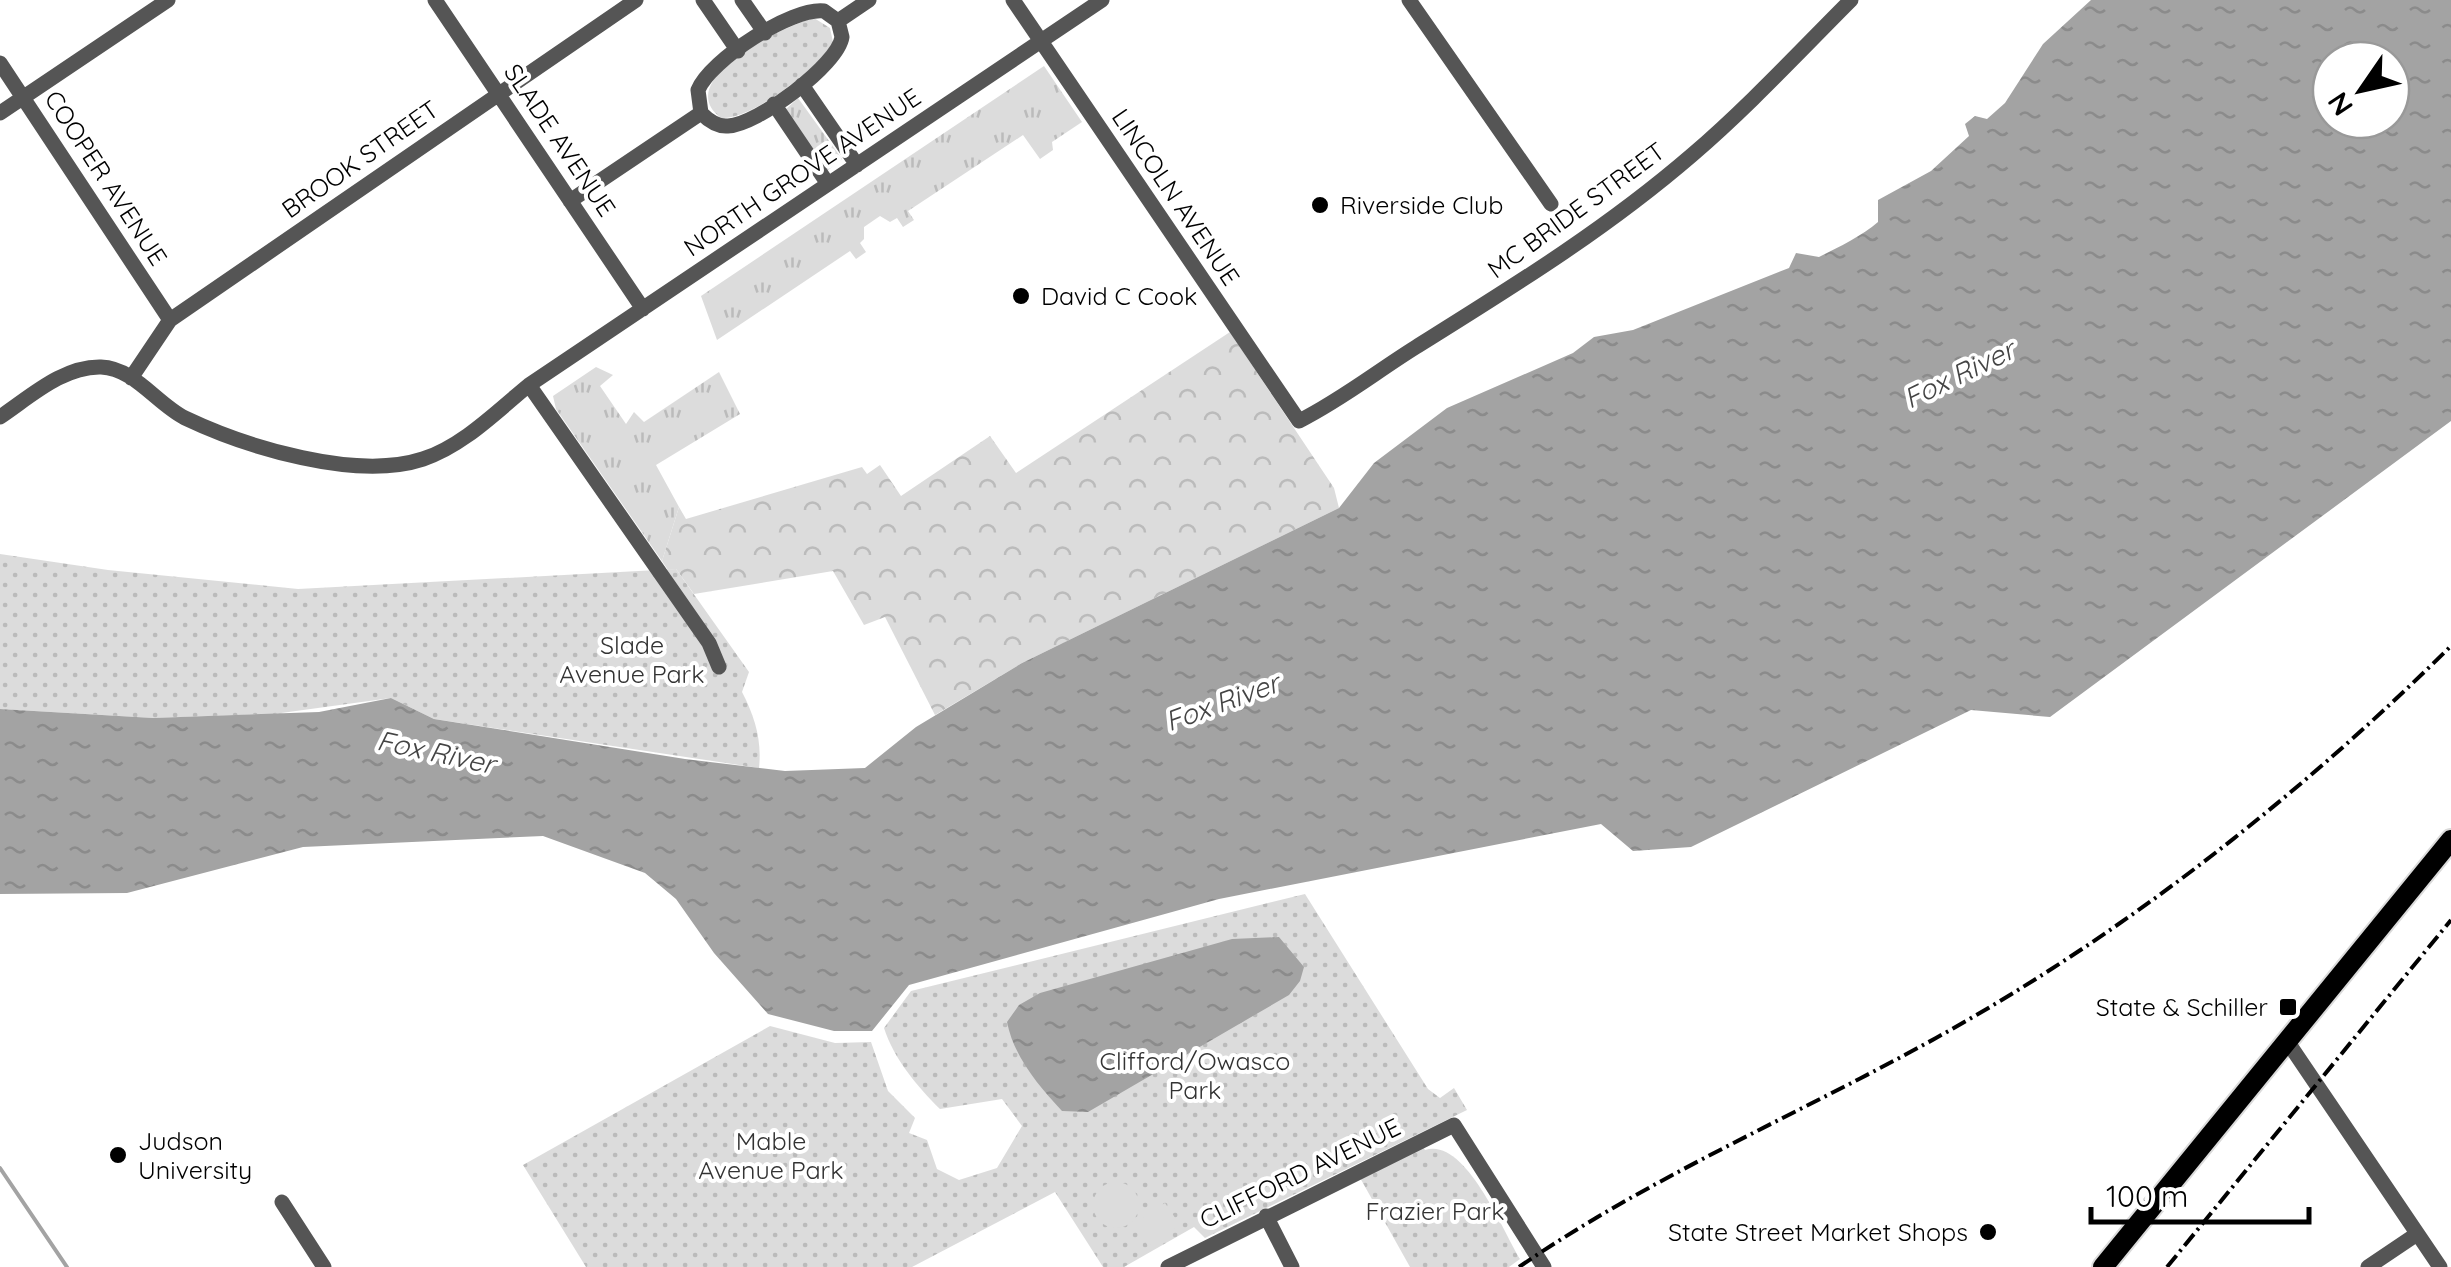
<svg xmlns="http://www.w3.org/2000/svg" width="2451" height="1267" viewBox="0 0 2451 1267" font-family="Quicksand,sans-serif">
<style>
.grass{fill:url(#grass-tufts)}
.forest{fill:url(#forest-crowns)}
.park{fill:url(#park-dots)}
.pitch{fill:#dcdcdc}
.water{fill:url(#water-ripples);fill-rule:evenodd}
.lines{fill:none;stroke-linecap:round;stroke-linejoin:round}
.stream{stroke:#a3a3a3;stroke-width:4}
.major-casing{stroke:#dbdbdb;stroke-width:24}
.minor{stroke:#555;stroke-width:15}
.major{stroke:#000;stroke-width:20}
.rail{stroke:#000;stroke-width:4;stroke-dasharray:15 5 2.5 5;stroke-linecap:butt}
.poi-dot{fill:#000;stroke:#fff;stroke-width:4}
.labels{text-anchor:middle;stroke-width:8;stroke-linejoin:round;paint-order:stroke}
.street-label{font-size:25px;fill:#000;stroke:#fff}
.poi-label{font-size:25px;fill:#000;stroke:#fff;text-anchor:start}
.park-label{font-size:25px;fill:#333;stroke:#fff}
.water-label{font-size:28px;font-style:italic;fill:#444;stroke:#fff}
</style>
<defs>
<pattern id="grass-tufts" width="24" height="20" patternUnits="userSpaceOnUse" patternTransform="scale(2.5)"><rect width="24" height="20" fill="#dcdcdc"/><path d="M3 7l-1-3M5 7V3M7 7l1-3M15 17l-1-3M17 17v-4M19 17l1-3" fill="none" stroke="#bbb"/></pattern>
<pattern id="forest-crowns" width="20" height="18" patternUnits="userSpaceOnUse" patternTransform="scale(2.5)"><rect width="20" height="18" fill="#dcdcdc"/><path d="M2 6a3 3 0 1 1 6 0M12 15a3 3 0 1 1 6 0" fill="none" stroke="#bbb"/></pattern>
<pattern id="park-dots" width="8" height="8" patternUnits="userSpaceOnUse" patternTransform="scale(2.5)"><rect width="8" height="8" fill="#dcdcdc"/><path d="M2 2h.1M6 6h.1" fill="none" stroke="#bbb" stroke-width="1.8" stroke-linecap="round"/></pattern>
<pattern id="water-ripples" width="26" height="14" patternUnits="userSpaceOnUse" patternTransform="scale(2.5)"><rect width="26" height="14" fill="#a3a3a3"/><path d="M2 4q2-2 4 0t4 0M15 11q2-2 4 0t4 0" fill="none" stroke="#8b8b8b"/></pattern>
</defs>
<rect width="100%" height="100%" fill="#fff"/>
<path class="grass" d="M1044 66 1082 122 1052 142 1053 150 1040 159 1023 135 908 211 914 220 903 227 897 218 890 222 880 216 864 227V239L860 243 866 252 856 259 850 251 717 340 701 296Z
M798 98 842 159 827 171 785 110Z
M596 367 613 375 600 386 626 424 634 412 644 422 719 372 740 414 656 465 679 507 662 561 556 409 553 396Z"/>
<path class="forest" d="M1230 332 1334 488 1339 508 1022 663 935 715 885 617 864 625 833 571 694 594 676 569 668 570 662 561 679 507 686 519 862 467 867 474 880 465 901 496 990 436 1016 473Z"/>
<path class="park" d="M814 18 830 28 833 42C818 69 751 120 721 118 670 80 784 26 814 18Z
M0 554 108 570 298 589 676 569 749 672 742 692C755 717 762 740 759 768L434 719 391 698 274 714 153 718 0 709Z
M1305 894 1428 1089 1440 1098 1454 1088 1467 1110 1205 1238 1194 1227 1124 1267H1103L1055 1192 912 1267H586L523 1165 770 1026 835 1043 871 1042 888 1091 915 1118 909 1133 927 1140 937 1169 959 1180 997 1168 1022 1126 1002 1099 940 1109C917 1086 894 1059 884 1028L911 991Z
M1422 1145 1425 1150C1465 1137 1502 1229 1520 1259L1509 1267H1410L1359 1176Z"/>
<path class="pitch" d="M1093 1205a23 23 0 1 1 46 0a23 23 0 1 1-46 0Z
M1165 1203 1180 1225 1148 1246 1134 1223Z"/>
<path class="water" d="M2091 0H2451V421L2050 717 1971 710 1691 847 1633 851 1601 824 1219 899 909 985 872 1031H834L768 1014 714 953 676 899 645 873 543 836 303 847 127 893 0 894V709L153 718 319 712 391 698 434 719 685 759 785 771 865 768 916 727 1022 663 1339 508 1374 463 1447 408 1573 353 1594 337 1633 330 1789 268 1796 253 1819 257C1837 248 1862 236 1878 222V200L1931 171 1969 136 1965 124 1975 116 1987 119 2005 103 2043 44ZM2331 60H2391V120H2331Z
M1279 937 1304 967 1300 981 1289 995 1088 1112 1062 1111C1038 1085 1014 1057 1007 1022L1019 1005 1040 993 1232 939Z"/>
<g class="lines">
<path class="stream" d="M0 1168 67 1267"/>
<defs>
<path id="major" d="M2103 1267 2451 840"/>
</defs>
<use href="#major" class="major-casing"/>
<path class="minor" d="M435 0 643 309
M703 0 738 51
M742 0 765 33
M1013 0 1299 421C1341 400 1376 372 1416 347 1512 287 1605 230 1692 155 1748 107 1799 52 1851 0
M1409 0 1551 204
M824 11 838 21 842 37C838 65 757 125 728 126 718 127 708 120 701 113L698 90C710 60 792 7 824 11Z
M838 21 869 0
M0 63 170 320
M802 85 857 165
M774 104 828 184
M0 113 168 0
M570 201 701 113
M131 378 170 320 636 0
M529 385 709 643 719 667
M0 417C30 397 63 366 101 367 134 368 157 404 185 418 246 447 356 481 423 459 463 446 497 411 529 385L1102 0
M2287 1041 2440 1267
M282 1202 324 1267
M1266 1216 1292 1267
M1168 1267 1454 1125 1544 1267
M2368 1267 2417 1234"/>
<use href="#major" class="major"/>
<path class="rail" d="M1519 1267C1650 1177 1797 1115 1936 1038 2124 934 2298 797 2451 646
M2167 1267 2451 920"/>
</g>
<g class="poi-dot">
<circle cx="1320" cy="205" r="10"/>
<circle cx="1021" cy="296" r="10"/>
<rect x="2278" y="997" width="20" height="20" rx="5"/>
<circle cx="118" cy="1155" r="10"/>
<circle cx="1988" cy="1232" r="10"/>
</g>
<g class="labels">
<g class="street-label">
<text transform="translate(560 140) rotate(56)" y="9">SLADE AVENUE</text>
<text transform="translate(360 159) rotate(-35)" y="9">BROOK STREET</text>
<text transform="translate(802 172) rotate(-34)" y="9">NORTH GROVE AVENUE</text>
<text transform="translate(106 178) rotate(57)" y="9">COOPER AVENUE</text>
<text transform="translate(1176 197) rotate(56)" y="9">LINCOLN AVENUE</text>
<text transform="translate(1576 210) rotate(-36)" y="9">MC BRIDE STREET</text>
<text transform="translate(1300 1173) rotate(-26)" y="9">CLIFFORD AVENUE</text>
</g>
<g class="poi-label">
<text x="1340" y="214">Riverside Club</text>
<text x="1041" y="305">David C Cook</text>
<text x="2268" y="1016" text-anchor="end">State &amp; Schiller</text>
<text x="138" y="1150">Judson<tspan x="138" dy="29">University</tspan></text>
<text x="1968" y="1241" text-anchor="end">State Street Market Shops</text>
</g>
<g class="park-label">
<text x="632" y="654">Slade<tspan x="632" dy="29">Avenue Park</tspan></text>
<text x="1195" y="1070">Clifford/Owasco<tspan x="1195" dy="29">Park</tspan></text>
<text x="771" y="1150">Mable<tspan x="771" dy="29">Avenue Park</tspan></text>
<text x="1435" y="1220">Frazier Park</text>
</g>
<g class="water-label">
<text transform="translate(1959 374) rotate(-26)" y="10">Fox River</text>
<text transform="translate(1222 702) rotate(-20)" y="10">Fox River</text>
<text transform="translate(436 752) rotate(12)" y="10">Fox River</text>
</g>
</g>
<g transform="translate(2361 90) rotate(236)"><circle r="48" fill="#ffffff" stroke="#999999" stroke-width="2.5"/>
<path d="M0-8L18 38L0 25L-18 38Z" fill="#000000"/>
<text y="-15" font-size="28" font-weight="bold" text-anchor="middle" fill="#000000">N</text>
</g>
<path d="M2091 1207v15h218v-15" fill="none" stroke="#000000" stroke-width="5"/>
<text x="2106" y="1207" font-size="30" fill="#000000" stroke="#ffffff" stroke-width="8" paint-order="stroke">100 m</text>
</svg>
